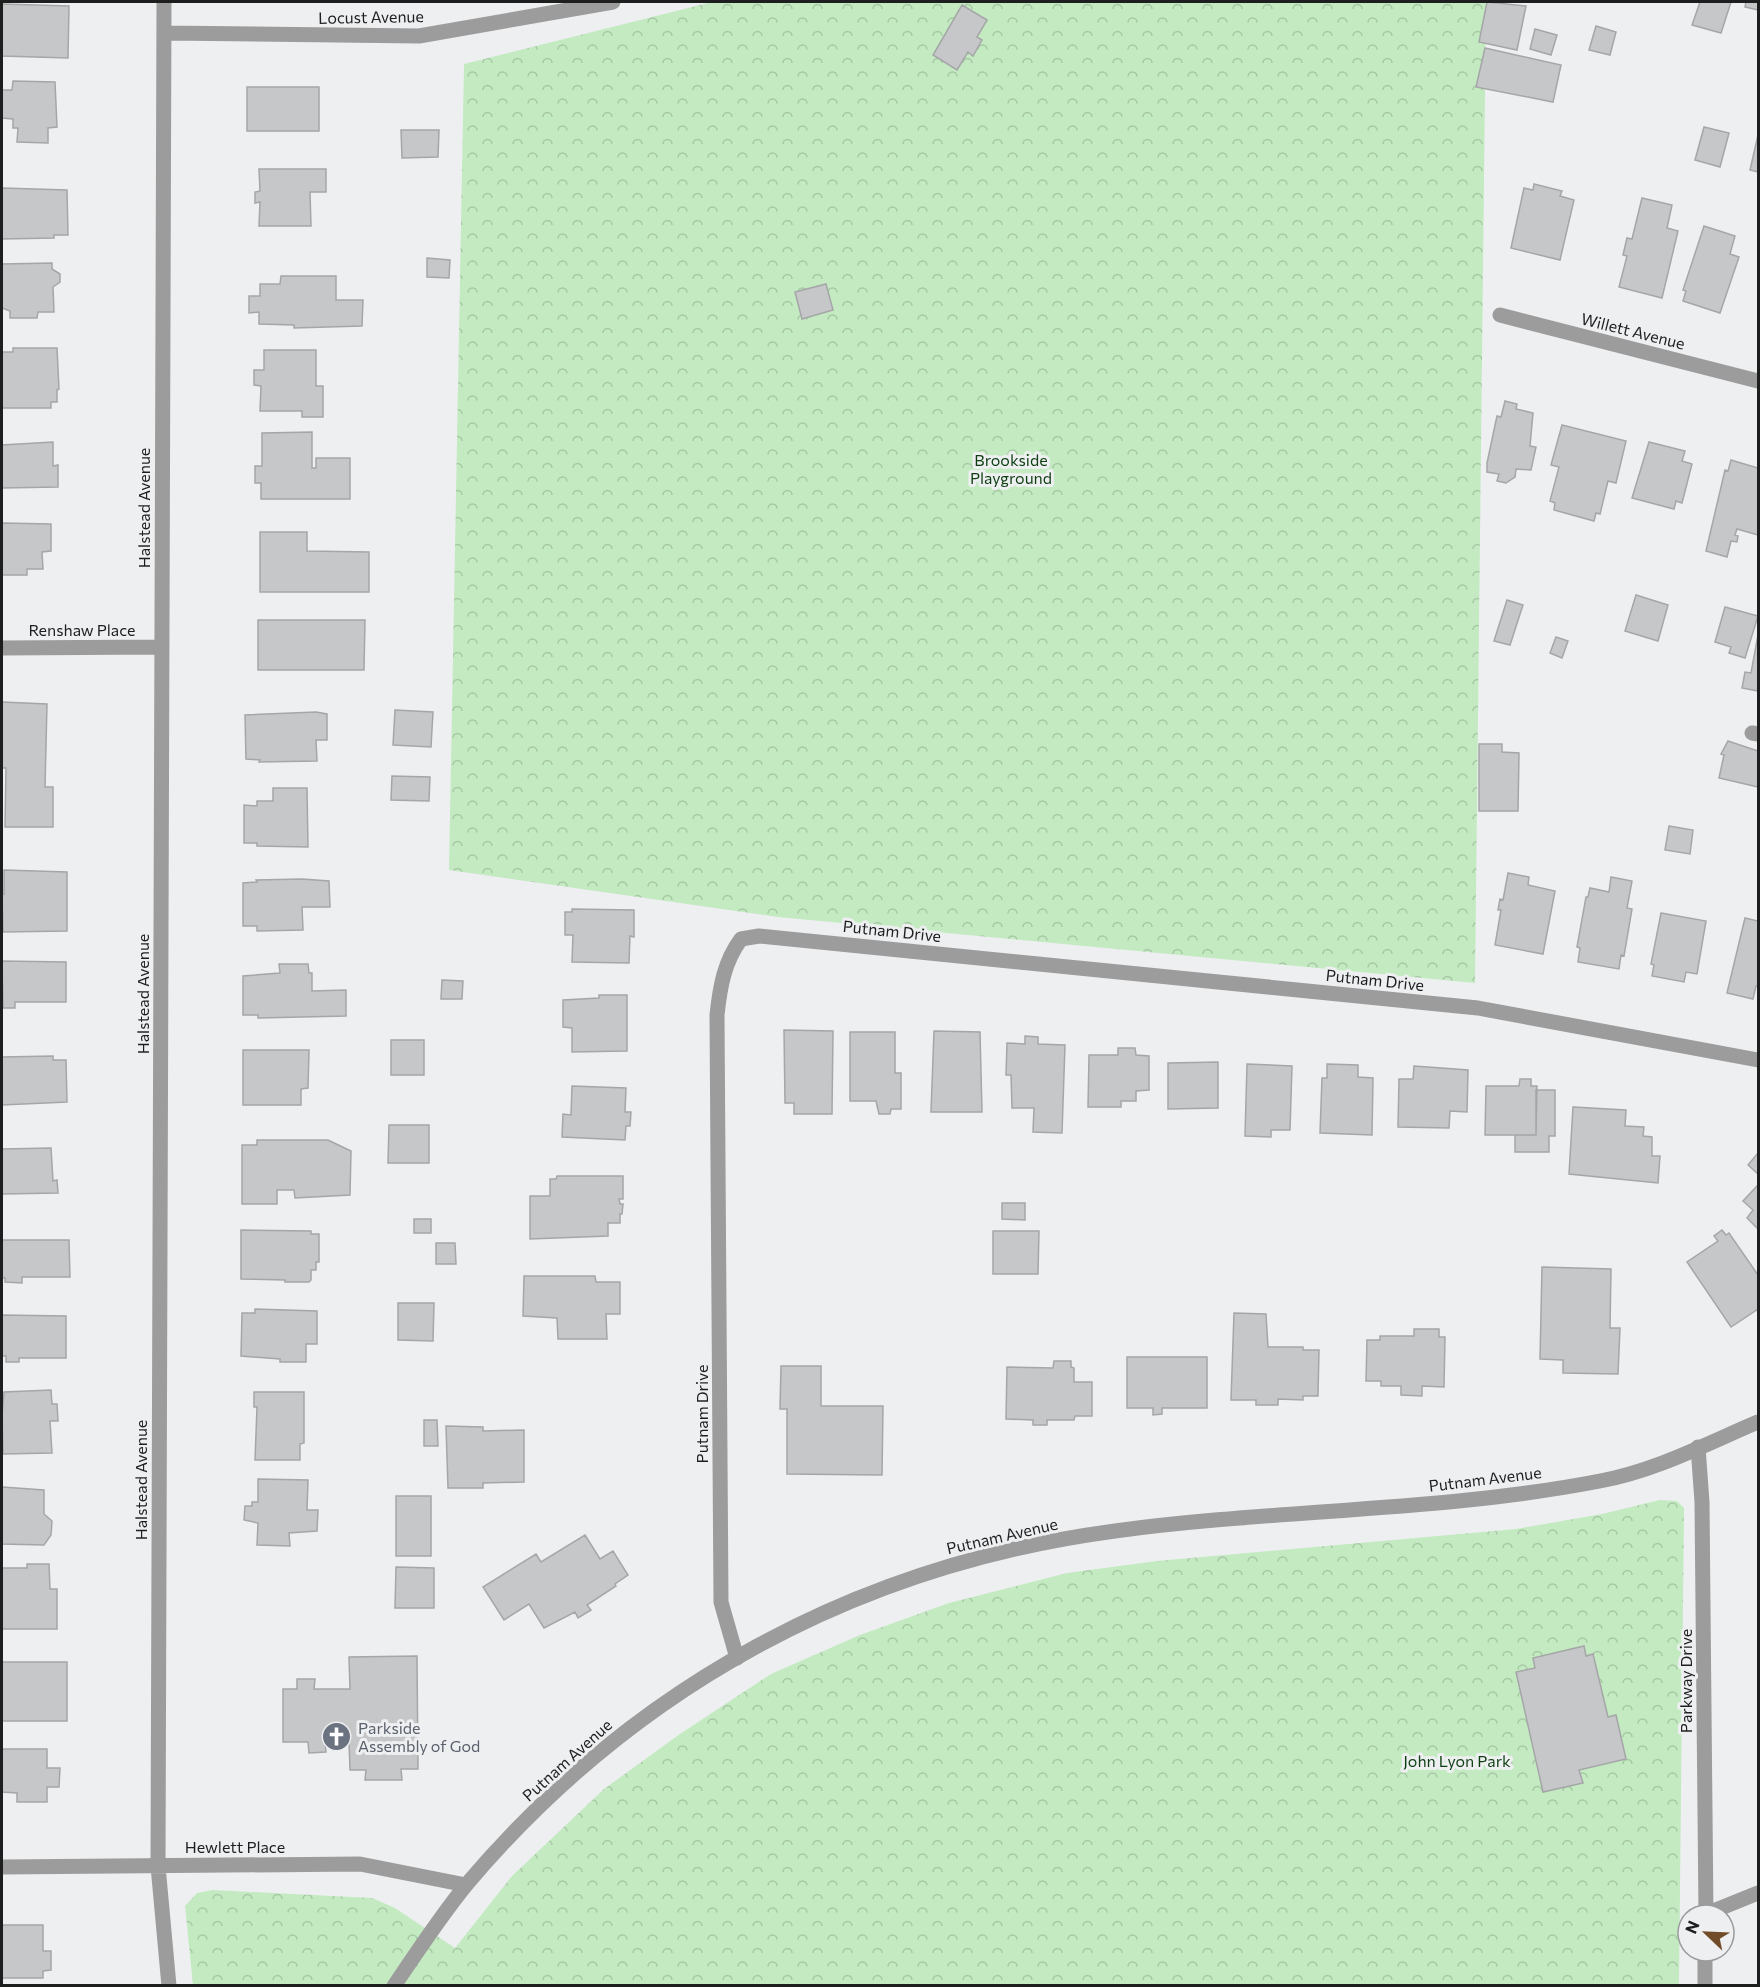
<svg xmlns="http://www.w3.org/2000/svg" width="1760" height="1987" viewBox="0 0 1760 1987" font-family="Commissioner,sans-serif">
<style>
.park{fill:url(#park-crowns)}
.building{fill:#c6c7c9;stroke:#a5a6a7;stroke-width:1.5}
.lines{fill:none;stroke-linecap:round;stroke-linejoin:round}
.service{stroke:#9d9c9c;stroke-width:15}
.minor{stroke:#9d9c9c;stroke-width:15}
.tertiary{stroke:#9d9c9c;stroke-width:15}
.labels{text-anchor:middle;stroke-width:6;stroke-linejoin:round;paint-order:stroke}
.street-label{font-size:16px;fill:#1d1e1e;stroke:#eeeff1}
.park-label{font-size:16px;fill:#0d3e10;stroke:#eeeff1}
.worship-label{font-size:16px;fill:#5b616d;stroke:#eeeff1;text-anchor:start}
</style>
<defs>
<pattern id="park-crowns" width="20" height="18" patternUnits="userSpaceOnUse" patternTransform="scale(1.5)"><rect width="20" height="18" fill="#c3eac1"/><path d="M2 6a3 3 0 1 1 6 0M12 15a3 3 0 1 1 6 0" fill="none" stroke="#a7c8a5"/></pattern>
</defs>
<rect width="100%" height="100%" fill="#eeeff1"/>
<path class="park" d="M712 2H1486L1475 983 778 917 449 870 464 64Z
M1660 1500 1677 1501 1684 1508 1679 1985H193L185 1906 197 1893 213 1890 372 1898 395 1908 455 1948 512 1876 604 1789 680 1734 771 1674 860 1635 949 1603 1067 1573 1157 1561 1516 1529 1602 1514Z"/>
<path class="building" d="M1487 2 1526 6 1517 50 1479 42Z
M1700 2H1731L1721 33 1692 25Z
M1746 2H1758V10L1745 7Z
M2 4 69 6 68 58 2 56Z
M962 5 987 20 977 37 982 40 973 56 968 52 957 70 933 55Z
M1596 26 1616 32 1610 55 1589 50Z
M1535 29 1557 35 1551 55 1530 49Z
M1485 48 1561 65 1553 102 1476 87Z
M13 81 55 82 57 127 48 128V143L17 142 18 128H13V119L2 118V90H12Z
M247 87H319V131H247Z
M1704 127 1729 133 1720 167 1695 160Z
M401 130H439L438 157 402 158Z
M1758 135V172L1750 170Z
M259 169H326V192H310L311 226H259L260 202 255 203V192L260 191Z
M1534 184 1562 191 1560 196 1574 200 1560 260 1511 248 1524 188 1533 190Z
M2 188 67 190 68 235H54V238L2 239Z
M1642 198 1672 205 1667 228 1678 231 1662 298 1619 287 1627 256 1623 255 1627 238 1632 239Z
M1704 226 1735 236 1730 254 1739 257 1720 313 1683 301 1686 291 1683 290Z
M427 258 450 260 449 278 427 277Z
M52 263V269L60 274V282L53 287 54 312H38L37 318H10V311L2 308V264Z
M281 276H336V300H363L362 326 294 328V325L259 324V312L249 313V296H260V284H280Z
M826 284 833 310 802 319 795 292Z
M13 348H57L59 389 57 390V402H51V408H2V352H13Z
M264 350H316V386H323V417H302V411H260L261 386 254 385V370H264Z
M1505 401 1517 404 1516 409 1533 413 1530 446 1536 447 1531 470 1516 469 1515 477 1506 483 1497 481 1499 474 1487 472V463L1497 416 1501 417Z
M1562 425 1626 441 1616 483 1608 481 1600 514 1596 513 1594 521 1554 510 1555 503 1550 501 1559 467 1551 465Z
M312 432V468H316V458H350V499H261V483H255V466H262V433Z
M53 442V466L58 465V487L2 488V445Z
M1649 442 1685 451 1682 461 1692 464 1682 503 1676 501 1674 509 1632 498Z
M1731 460 1758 468V535L1737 529 1735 535 1738 536 1737 542 1731 541 1727 557 1706 551 1725 470 1728 471Z
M2 523 51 524V551L42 552 43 569H27V575H2Z
M260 532H307V551L369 552V592H260Z
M1636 595 1668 605 1658 641 1625 631Z
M1507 600 1523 605 1510 645 1494 641Z
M1725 607 1758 616 1745 658 1729 653 1731 647 1715 642Z
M258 620H365L364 670H258Z
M1758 635V691L1742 688 1745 672 1751 673Z
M1556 637 1568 641 1562 658 1550 653Z
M2 702 47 704 45 787H53V827H5L6 768H2Z
M395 710 433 712 431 747 393 745Z
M316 712 327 714V740H316L317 761 259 762 260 760 246 759 245 715Z
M1728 741 1758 751V787L1719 778 1724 755 1721 754Z
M1479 744H1502V752L1519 753 1518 811H1479Z
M392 776 430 777 429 801 391 800Z
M273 788H307L308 847 257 846V843H244V805L257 806V801H273Z
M1669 826 1693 830 1690 854 1665 850Z
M4 870 67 872V931L3 932 2 894H4Z
M1508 873 1529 877 1528 885 1555 891 1543 954 1495 945 1501 910H1498L1500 899 1503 900Z
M1611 877 1632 881 1627 908 1632 909 1624 956 1621 955 1619 969 1578 962 1580 948 1577 947 1586 897H1588L1590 888 1609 892Z
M302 879 329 881 330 907H302L303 930 257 931V926H243V883L257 882 256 880Z
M572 909 634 910V937L630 936 629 963 572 962 573 935H565V912H572Z
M1661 913 1706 921 1697 974 1686 972 1684 982 1652 976 1654 965 1651 964Z
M1745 918 1758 921V986H1756L1753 999 1727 993Z
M2 961 66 962V1002H15V1008H3Z
M279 964H308L309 973H312V991L346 990V1016L258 1018V1015H243V976L280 973Z
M442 980 463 981 462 999H441Z
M599 995H627V1051L572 1052V1028L563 1027V1000L599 998Z
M784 1030 833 1031 832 1114H794V1103H785Z
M934 1031 980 1032 982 1112H931Z
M850 1032H895V1073H901V1109H891L890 1114H879L876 1101H850Z
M1025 1036 1038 1037V1044L1065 1045 1062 1133 1033 1132 1034 1108H1012L1011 1075H1006L1007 1043 1025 1044Z
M391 1040H424V1075H391Z
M1118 1048H1135L1136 1055 1149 1056V1090L1136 1091V1101H1121V1107H1088L1089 1055H1118Z
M243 1050H309L308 1088 301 1089V1105H243Z
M53 1056V1060H66L67 1102 2 1105V1057Z
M1218 1062V1108L1168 1109V1063Z
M1247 1064 1292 1066 1290 1130H1271V1137L1245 1136Z
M1327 1064 1358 1065V1077L1373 1078 1372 1135 1320 1133 1322 1078H1327Z
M1414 1066 1468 1070 1467 1112 1450 1111 1449 1128 1398 1127 1399 1079H1413Z
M1520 1079H1531V1086H1537L1536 1135H1485L1486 1086H1519Z
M572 1086 626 1088 625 1112H631L630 1126H626L625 1140 562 1137 563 1114 571 1115Z
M1536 1090H1555V1136H1549V1152H1515V1135H1536Z
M1573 1107 1626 1110 1625 1126 1644 1127 1643 1136 1652 1137V1156H1660L1658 1183 1569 1174Z
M389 1125H429V1163H388Z
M257 1140H328L351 1151 350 1195 295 1198 294 1190H277V1204H242V1145H257Z
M51 1148 53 1181 57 1180 58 1193 2 1194V1149Z
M1758 1153V1174L1748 1165Z
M557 1176H623V1199H619L620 1204H623L622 1214H620V1223H608V1236L530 1239V1196H550V1179H556Z
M1758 1185V1229L1747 1218 1753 1210 1743 1201Z
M1002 1203H1025V1220L1002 1219Z
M414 1219H431V1233H414Z
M241 1230 311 1231V1234H319V1262H316V1270H311V1280L309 1282H285V1280L241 1279Z
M1722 1230 1726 1235 1729 1233 1758 1275V1309L1731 1327 1687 1262 1718 1241 1714 1236Z
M993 1231H1039L1038 1274H993Z
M2 1240H69L70 1277H22V1283L5 1282V1278H2Z
M436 1243H455L456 1264H436Z
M1542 1267 1611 1269 1610 1328H1620L1618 1374 1563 1373V1360L1540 1359Z
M524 1276H595L596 1282H620V1314H606L607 1339H558L557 1318 523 1316Z
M398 1303H434L433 1341 398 1340Z
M255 1309 317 1311V1344H306V1362H280V1359L241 1356 242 1313H255Z
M1234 1313 1266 1314 1268 1347H1303V1350H1319L1318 1396H1303V1400L1278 1399V1405H1256V1400H1231Z
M2 1315 66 1316V1358H19V1362H6V1356H2Z
M1414 1329H1439V1337H1445L1444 1387 1422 1386V1396L1401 1395V1386H1381V1381H1366L1367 1340H1380V1336H1414Z
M1127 1357H1207V1408H1162V1414L1153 1415V1408H1127Z
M1054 1361H1071V1367L1074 1368V1382H1092V1416H1075L1074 1420H1047V1425H1033V1420L1006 1419 1007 1367 1053 1368Z
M781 1366H821V1406H883L882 1475 787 1474V1409H780Z
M51 1390 52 1404H57L58 1421H50L52 1453 3 1454 2 1415 4 1392Z
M254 1392H304V1443L300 1444V1460H255L257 1407H254Z
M424 1420H437L438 1446H424Z
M446 1426 483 1427V1431L524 1430V1482L483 1483V1488H448Z
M258 1479 308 1480 307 1510H318L317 1531 289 1533 290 1546 257 1545 258 1523 244 1520 245 1506H252V1502H258Z
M2 1487 44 1490V1514L52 1521 51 1535 44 1545 2 1544Z
M396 1496H431V1556H396Z
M585 1535 600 1559 613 1551 628 1575 615 1584 616 1586 587 1605 591 1610 578 1618 575 1612 544 1628 529 1604 504 1620 483 1587 536 1554 541 1562Z
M27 1564H49L50 1589H57V1629H2V1568H27Z
M396 1567 434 1568V1608H395Z
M1584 1646 1586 1656 1593 1654 1608 1717 1616 1715 1626 1759 1579 1770 1583 1783 1543 1792 1516 1672 1535 1668 1533 1658Z
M417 1656 418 1769H401L402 1780H365L366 1770H350L349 1742H325L326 1752 309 1753 308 1742H283V1689H297V1679H315L314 1689H350L349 1657Z
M2 1662H67V1721H2Z
M2 1749H47V1768H60L59 1787H47V1802H17V1793L2 1792Z
M2 1925H43V1951H51V1970L43 1971V1978H2Z"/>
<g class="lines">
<path class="service" d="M1752 733 1758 734"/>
<path class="minor" d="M164 2 158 1866 169 1986
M164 33 419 36 613 2
M1500 315 1758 381
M2 648 162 647
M1698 1447 1702 1502 1706 1915
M737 1658 721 1602 717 1015C720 987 724 962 741 939L759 936 1478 1008 1758 1060
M2 1867 360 1864 466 1885
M1706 1914 1758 1893
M1705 1986V1951"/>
<path class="tertiary" d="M394 1986C417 1952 440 1917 466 1885 634 1686 858 1565 1115 1531 1276 1509 1440 1512 1600 1481 1655 1471 1706 1444 1758 1422"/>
</g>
<defs>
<symbol id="church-disc" viewBox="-11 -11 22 22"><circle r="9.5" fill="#6b7280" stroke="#eeeff1"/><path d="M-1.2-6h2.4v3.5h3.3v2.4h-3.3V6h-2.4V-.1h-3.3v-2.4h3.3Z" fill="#fff"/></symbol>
</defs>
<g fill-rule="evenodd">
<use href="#church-disc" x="320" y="1720" width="33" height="33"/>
</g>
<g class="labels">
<g class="street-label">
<text transform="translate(371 17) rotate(-1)" y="6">Locust Avenue</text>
<text transform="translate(1633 331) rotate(14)" y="6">Willett Avenue</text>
<text transform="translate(144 508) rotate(-90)" y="6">Halstead Avenue</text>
<text x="82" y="636">Renshaw Place</text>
<text transform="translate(892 931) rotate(6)" y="6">Putnam Drive</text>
<text transform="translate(1375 980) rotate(6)" y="6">Putnam Drive</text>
<text transform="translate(143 994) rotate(-90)" y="6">Halstead Avenue</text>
<text transform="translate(702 1414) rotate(-90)" y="6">Putnam Drive</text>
<text transform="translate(1485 1479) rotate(-7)" y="6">Putnam Avenue</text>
<text transform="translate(141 1480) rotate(-90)" y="6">Halstead Avenue</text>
<text transform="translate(1002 1536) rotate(-13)" y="6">Putnam Avenue</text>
<text transform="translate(1686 1681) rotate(-90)" y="6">Parkway Drive</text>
<text transform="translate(567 1760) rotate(-42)" y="6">Putnam Avenue</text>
<text x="235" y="1853">Hewlett Place</text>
</g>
<g class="park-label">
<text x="1011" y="466">Brookside<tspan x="1011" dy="18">Playground</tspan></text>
<text x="1457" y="1767">John Lyon Park</text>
</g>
<g class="worship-label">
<text x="358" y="1734">Parkside<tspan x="358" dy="18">Assembly of God</tspan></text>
</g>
</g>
<rect width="1760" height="1987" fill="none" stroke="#1d1e1e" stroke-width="6"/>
<g transform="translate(1706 1933) rotate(293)"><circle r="28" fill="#eeeff1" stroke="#9a9b9d" stroke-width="1.5"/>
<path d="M0-4.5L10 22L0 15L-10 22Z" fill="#724c28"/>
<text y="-9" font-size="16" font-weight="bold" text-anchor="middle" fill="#1d1e1e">N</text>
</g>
</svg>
